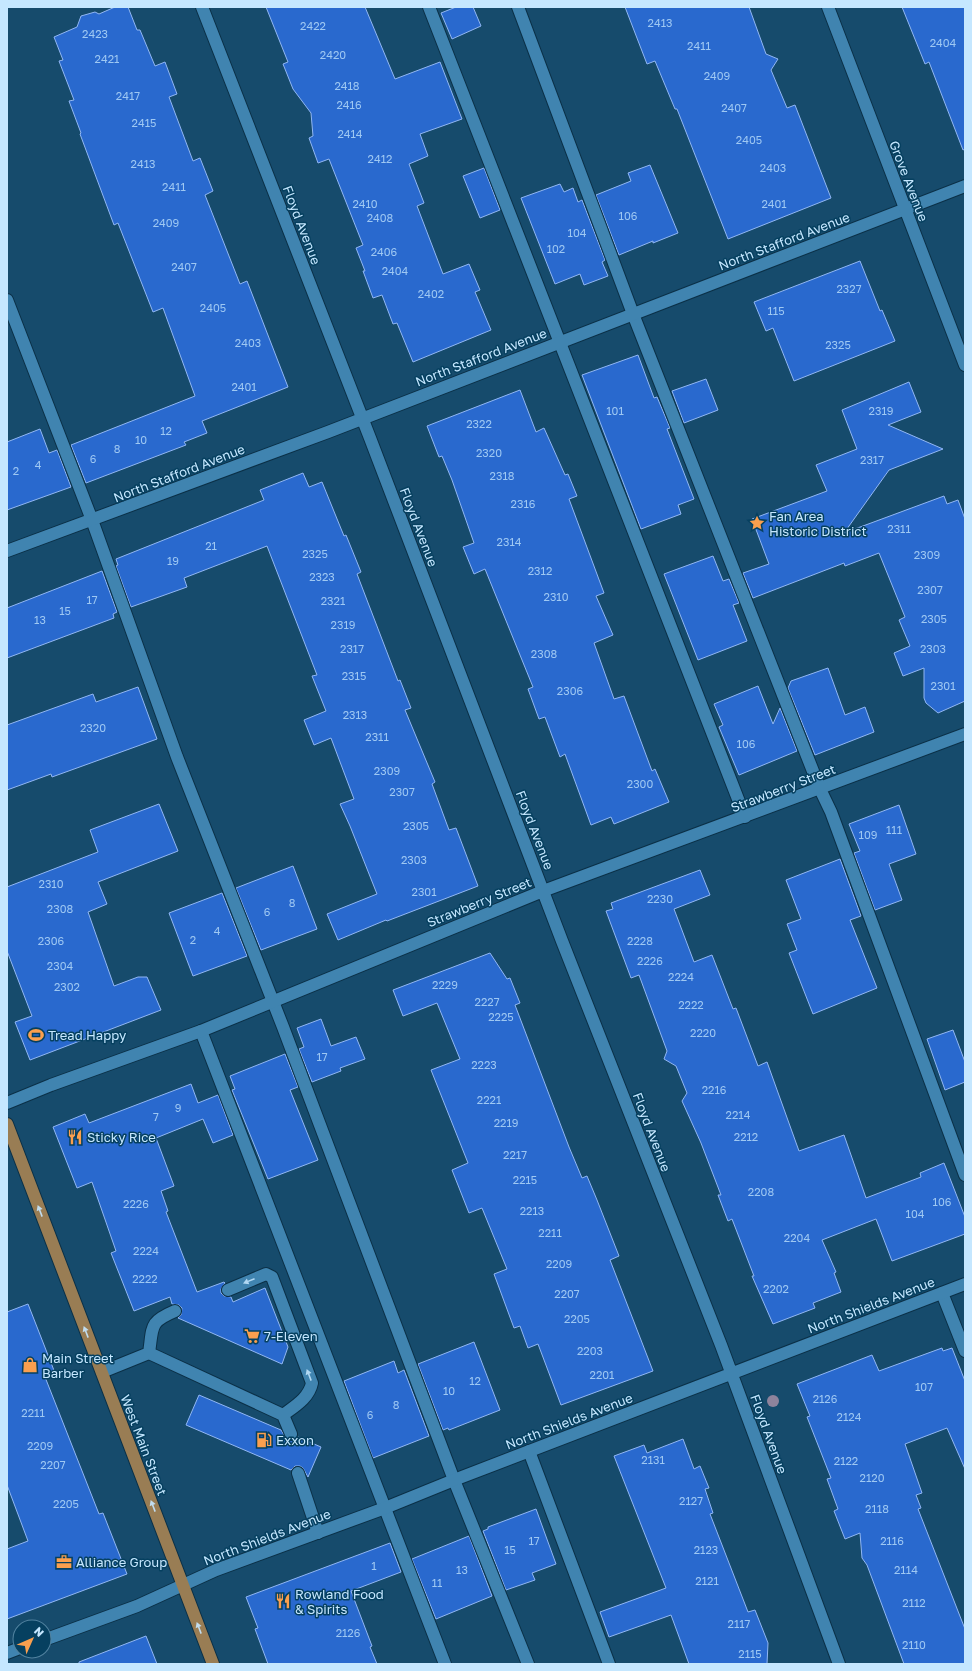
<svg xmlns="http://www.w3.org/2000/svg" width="972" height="1671" viewBox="0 0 972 1671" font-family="'Golos Text',sans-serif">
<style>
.building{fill:#2969ce;stroke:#91b7f4}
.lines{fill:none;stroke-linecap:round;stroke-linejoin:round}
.lane-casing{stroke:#0b3047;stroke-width:14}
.street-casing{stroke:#0b3047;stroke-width:14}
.secondary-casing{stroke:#0b3047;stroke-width:14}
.primary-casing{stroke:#0b3047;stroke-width:14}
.lane{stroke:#4084b0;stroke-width:12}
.street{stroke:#4084b0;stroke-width:12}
.secondary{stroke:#4084b0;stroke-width:12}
.primary{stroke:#997d54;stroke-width:12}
.tree{fill:#8e839c}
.oneway{fill:#c1dcee}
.oneway2{fill:#b1d8f3}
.labels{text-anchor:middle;stroke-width:3;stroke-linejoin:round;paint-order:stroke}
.number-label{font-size:11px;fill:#9ec8f3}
.street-label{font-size:13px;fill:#c5e7ff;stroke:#064060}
.poi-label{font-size:13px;fill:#c5e7ff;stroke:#064060;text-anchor:start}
</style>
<rect width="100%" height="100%" fill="#164b6c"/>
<path class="building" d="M115 7H128L137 30H140L155 66 165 62 177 94 169 97 193 161 200 158 213 191 205 195 240 284 247 281 288 387 202 421 207 433 184 442 186 445 86 483 71 445 195 396 163 308 153 312 118 223 114 225 80 134 81 133 69 101 74 100 59 61 63 60 54 37 77 27 81 16 95 12 99 14Z
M266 7H365L395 79 440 62 462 119 420 134 428 156 409 164 424 203 417 206 443 274 469 264 480 290 475 292 491 330 413 362 397 323 393 324 382 295 373 298 363 271H365L356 248 363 245 329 159 318 163 309 138 313 136 311 113 293 89 283 64 288 62Z
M456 7H473L481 26 452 39 441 13Z
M625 7H749L766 54 778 59 771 70 787 108 795 105 831 198 728 239 677 109H675L655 61 647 64Z
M902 7H965V149L963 150 929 62 925 64Z
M650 165 678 233 653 243V241L619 255 596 195 631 181 628 173Z
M484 168 500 210 480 218 463 176Z
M560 184 564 192 573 188 578 202 582 200 605 260 602 262 608 276 584 285 580 274 555 284 521 198Z
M860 261 880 311 882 310 895 341 794 381 773 328 766 331 754 302Z
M638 355 654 398 657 397 670 428 667 429 694 499 678 505 681 514 641 529 582 375Z
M706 379 718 410 684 423 672 391Z
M909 382 921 412 888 425 943 449 889 470 844 533 944 496 947 504 958 500 965 519V701L938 713 926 703 924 698V668L903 676 894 653 910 646 899 620 905 617 879 553 845 566 844 563 753 598 743 573 769 564 752 519 827 491 816 465 857 449 842 410Z
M520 390 536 432 544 428 565 475 568 474 577 496 569 499 604 593 596 596 613 635 594 643 614 699 624 696 652 771 655 769 669 802 614 824 611 817 591 825 565 754 560 757 545 717 539 719 528 689 533 687 485 569 474 574 463 547 474 543 452 480 442 456 439 457 427 426Z
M40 429 49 453 57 450 71 487 7 510V442Z
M303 473 309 487 322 482 344 536 346 535 361 572 357 574 398 681 400 680 411 708 405 710 435 782 432 784 449 830 456 828 478 886 387 921 386 920 338 940 327 914 377 894 350 826 340 804 354 799 331 738 314 745 304 720 326 711 312 676 317 675 267 546 184 578 187 587 131 607 116 566 118 565 116 559 264 500 260 490Z
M713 556 723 581 729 579 739 603 733 605 747 641 698 660 664 574Z
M102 571 117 612 113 614 114 618 7 658V608Z
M828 668 845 715 865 707 874 732 815 755 788 688 791 681Z
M758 686 773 724 780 708 797 751 739 775 719 727 723 725 714 704Z
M138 687 157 739 52 777 51 774 7 790V725L93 694 96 702Z
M159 804 178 851 98 882 107 904 88 912 114 986 138 977H147L161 1010 30 1060 15 1022 32 1016 7 951V887L98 852 90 830Z
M899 805 916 854 889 864 902 900 875 910 854 853 860 851 849 824Z
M840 859 861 916 850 920 877 988 813 1014 789 953 797 950 787 924 801 919 786 880Z
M293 866 317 929 261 950 236 888Z
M700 870 710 895 674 909 694 962 712 955 733 1009 736 1008 758 1066 767 1062 799 1151 844 1135 866 1198 921 1177 920 1173 944 1163 965 1217V1234L892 1261 876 1219 822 1240 836 1272 834 1273 841 1292 813 1303 815 1308 773 1324 752 1276H754L732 1219 728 1221 718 1195H721L701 1143 682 1101 687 1093 676 1066 664 1059 667 1051 639 975 631 978 606 911 613 909 611 903Z
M222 893 247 956 193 976 169 913Z
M490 953 507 979 510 978 520 1003 515 1005 569 1147 582 1178 587 1176 597 1200 619 1256 610 1260 653 1371 561 1405 538 1344 528 1348 520 1326 514 1328 494 1274 507 1269 482 1208 469 1213 452 1170 468 1163 431 1070 460 1059 437 1003 403 1016 393 990Z
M321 1019 331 1046 356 1037 365 1059 340 1068 341 1071 312 1082 299 1049 304 1047 297 1028Z
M953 1030 965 1062V1082L945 1090 927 1039Z
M285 1054 298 1087 290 1090 318 1160 268 1179 232 1090 235 1089 230 1076Z
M191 1084 198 1103 218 1095 233 1135 213 1143 203 1119 156 1138 174 1186 161 1191 168 1211 166 1212 197 1292 224 1282 225 1283 221 1289V1293L224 1296 231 1297 233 1302 265 1288 288 1347 282 1364 178 1318 181 1315 182 1308 179 1305 172 1304 170 1297 134 1311 111 1253 116 1251 92 1182 77 1188 53 1127 85 1114 89 1123Z
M28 1304 55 1373 45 1377 99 1514 103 1513 127 1574 7 1619V1549L28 1541 7 1485V1312Z
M474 1342 500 1410 449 1430 448 1428 443 1430 418 1364Z
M942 1348 943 1351 952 1348 965 1381V1469L947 1428 905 1444 922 1493 916 1495 921 1508 918 1509 965 1629V1664H904L867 1565 862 1558 860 1533 845 1539 834 1511 838 1509 827 1479 831 1478 807 1417 810 1416 797 1384 872 1355 879 1371Z
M394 1361 398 1373 404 1370 429 1436 373 1458 344 1381Z
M199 1395 281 1430 287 1440 294 1441 298 1437 321 1447 308 1477 303 1468 300 1466H295L291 1470 186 1425Z
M683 1439 694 1469 700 1466 709 1488 705 1489 713 1513 710 1514 748 1612 755 1610 768 1643 767 1664H689L671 1615 609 1637 600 1612 666 1588 614 1456 644 1445 647 1453Z
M536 1509 556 1564 532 1573 535 1580 506 1590 483 1531 488 1529V1527Z
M469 1536 492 1596 436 1619 412 1559Z
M390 1543 401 1572 351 1591 372 1646 370 1647 377 1664H268L255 1629 258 1628 246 1597Z
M146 1636 157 1664H79V1662Z"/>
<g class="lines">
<defs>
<path id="lane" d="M429 7 745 817
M518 7 633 314 820 789 831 812 965 1175
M7 300 92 520 177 757 283 1027 454 1480 528 1664
M201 1031 445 1664
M228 1290 266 1274 272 1277 312 1383C309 1398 295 1406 283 1415
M942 1293 965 1351
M149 1353C153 1326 149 1322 175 1311
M102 1372 149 1353 283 1415 291 1434
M529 1451 609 1664
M298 1473 318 1533"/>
<path id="street" d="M202 7 370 438 562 941 721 1345 839 1664
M7 551 328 432 965 186
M7 1103 51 1085 201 1031 543 891 965 734
M44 1640 137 1606 216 1570 385 1508 454 1480 965 1284
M7 1653 20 1648"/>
<path id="secondary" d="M828 7 965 365"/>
<path id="primary" d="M7 1124 213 1664"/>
</defs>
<use href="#lane" class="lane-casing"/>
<use href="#street" class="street-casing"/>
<use href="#secondary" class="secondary-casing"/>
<use href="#primary" class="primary-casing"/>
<use href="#lane" class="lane"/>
<use href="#street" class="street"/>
<use href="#secondary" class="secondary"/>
<use href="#primary" class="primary"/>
</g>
<circle class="tree" cx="773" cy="1401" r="6"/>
<defs><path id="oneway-solid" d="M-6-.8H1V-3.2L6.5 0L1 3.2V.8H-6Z"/></defs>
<g class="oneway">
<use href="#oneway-solid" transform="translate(40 1211) rotate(-111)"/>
<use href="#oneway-solid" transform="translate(86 1332) rotate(-111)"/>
<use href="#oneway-solid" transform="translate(153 1506) rotate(-111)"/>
<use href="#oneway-solid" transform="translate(199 1628) rotate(-111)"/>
</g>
<g class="oneway2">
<use href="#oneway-solid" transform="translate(249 1281) rotate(158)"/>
<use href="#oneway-solid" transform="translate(309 1375) rotate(-111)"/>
</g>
<defs>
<symbol id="sight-bare" viewBox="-9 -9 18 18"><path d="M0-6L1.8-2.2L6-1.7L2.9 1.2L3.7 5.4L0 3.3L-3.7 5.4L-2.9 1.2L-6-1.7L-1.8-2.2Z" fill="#fa9f4e" stroke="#064060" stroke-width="2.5" paint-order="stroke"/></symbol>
<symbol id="stadium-bare" viewBox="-9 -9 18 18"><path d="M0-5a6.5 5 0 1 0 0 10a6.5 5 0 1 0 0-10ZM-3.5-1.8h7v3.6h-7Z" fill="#fa9f4e" stroke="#064060" stroke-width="2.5" paint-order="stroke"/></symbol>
<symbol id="restaurant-bare" viewBox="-9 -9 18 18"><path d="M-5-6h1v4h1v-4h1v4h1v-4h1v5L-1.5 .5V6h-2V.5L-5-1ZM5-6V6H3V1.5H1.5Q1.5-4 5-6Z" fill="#fa9f4e" stroke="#064060" stroke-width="2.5" paint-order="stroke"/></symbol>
<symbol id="supermarket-bare" viewBox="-9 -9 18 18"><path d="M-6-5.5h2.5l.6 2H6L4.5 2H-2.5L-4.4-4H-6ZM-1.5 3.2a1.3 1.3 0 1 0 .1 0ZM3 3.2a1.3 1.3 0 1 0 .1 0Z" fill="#fa9f4e" stroke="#064060" stroke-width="2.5" paint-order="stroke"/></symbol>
<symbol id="shop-bare" viewBox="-9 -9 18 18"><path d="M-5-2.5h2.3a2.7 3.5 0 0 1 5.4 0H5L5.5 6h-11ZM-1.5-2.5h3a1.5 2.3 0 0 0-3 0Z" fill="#fa9f4e" stroke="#064060" stroke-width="2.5" paint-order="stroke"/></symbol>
<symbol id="fuel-bare" viewBox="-9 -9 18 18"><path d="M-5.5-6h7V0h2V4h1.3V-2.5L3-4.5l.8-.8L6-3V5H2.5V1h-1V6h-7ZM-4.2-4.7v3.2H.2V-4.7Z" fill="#fa9f4e" stroke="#064060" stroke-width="2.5" paint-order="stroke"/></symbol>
<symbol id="office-bare" viewBox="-9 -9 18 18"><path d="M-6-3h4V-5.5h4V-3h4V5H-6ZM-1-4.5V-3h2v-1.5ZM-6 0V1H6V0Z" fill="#fa9f4e" stroke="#064060" stroke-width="2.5" paint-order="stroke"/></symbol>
</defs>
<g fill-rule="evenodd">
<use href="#sight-bare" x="746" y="512" width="22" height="22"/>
<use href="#stadium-bare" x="25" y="1024" width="22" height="22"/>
<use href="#restaurant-bare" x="64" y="1126" width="22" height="22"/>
<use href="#supermarket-bare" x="241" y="1325" width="22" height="22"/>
<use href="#shop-bare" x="19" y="1354" width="22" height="22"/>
<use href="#fuel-bare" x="253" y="1429" width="22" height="22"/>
<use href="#office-bare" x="53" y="1551" width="22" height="22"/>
<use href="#restaurant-bare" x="272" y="1590" width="22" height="22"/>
</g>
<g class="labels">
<g class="number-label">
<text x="660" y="27">2413</text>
<text x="313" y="30">2422</text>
<text x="95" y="38">2423</text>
<text x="943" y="47">2404</text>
<text x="699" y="50">2411</text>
<text x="333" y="59">2420</text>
<text x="107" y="63">2421</text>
<text x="717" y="80">2409</text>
<text x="347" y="90">2418</text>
<text x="128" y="100">2417</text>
<text x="349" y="109">2416</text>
<text x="734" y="112">2407</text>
<text x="144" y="127">2415</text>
<text x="350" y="138">2414</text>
<text x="749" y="144">2405</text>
<text x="380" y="163">2412</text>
<text x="143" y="168">2413</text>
<text x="773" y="172">2403</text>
<text x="174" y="191">2411</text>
<text x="365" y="208">2410</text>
<text x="774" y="208">2401</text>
<text x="628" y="220">106</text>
<text x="380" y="222">2408</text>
<text x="166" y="227">2409</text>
<text x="577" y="237">104</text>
<text x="556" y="253">102</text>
<text x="384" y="256">2406</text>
<text x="184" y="271">2407</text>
<text x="395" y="275">2404</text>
<text x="849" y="293">2327</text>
<text x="431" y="298">2402</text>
<text x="213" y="312">2405</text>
<text x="776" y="315">115</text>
<text x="248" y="347">2403</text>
<text x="838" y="349">2325</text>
<text x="244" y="391">2401</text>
<text x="615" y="415">101</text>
<text x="881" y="415">2319</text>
<text x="479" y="428">2322</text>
<text x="166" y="435">12</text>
<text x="141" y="444">10</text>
<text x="117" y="453">8</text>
<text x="489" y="457">2320</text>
<text x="93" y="463">6</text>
<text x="872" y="464">2317</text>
<text x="38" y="469">4</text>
<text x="16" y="475">2</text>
<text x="502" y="480">2318</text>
<text x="523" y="508">2316</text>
<text x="899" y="533">2311</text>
<text x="509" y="546">2314</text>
<text x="211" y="550">21</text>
<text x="315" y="558">2325</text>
<text x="927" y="559">2309</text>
<text x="173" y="565">19</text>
<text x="540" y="575">2312</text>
<text x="322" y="581">2323</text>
<text x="930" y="594">2307</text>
<text x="556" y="601">2310</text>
<text x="92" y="604">17</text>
<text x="333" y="605">2321</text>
<text x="65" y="615">15</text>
<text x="934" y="623">2305</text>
<text x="40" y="624">13</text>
<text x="343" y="629">2319</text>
<text x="352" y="653">2317</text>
<text x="933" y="653">2303</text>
<text x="544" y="658">2308</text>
<text x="354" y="680">2315</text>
<text x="943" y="690">2301</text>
<text x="570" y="695">2306</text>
<text x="355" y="719">2313</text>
<text x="93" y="732">2320</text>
<text x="377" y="741">2311</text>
<text x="746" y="748">106</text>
<text x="387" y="775">2309</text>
<text x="640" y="788">2300</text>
<text x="402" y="796">2307</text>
<text x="416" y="830">2305</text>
<text x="894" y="834">111</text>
<text x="868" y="839">109</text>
<text x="414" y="864">2303</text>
<text x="51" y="888">2310</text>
<text x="424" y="896">2301</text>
<text x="660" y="903">2230</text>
<text x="292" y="907">8</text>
<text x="60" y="913">2308</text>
<text x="267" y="916">6</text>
<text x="217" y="935">4</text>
<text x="193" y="944">2</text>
<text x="51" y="945">2306</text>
<text x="640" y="945">2228</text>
<text x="650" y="965">2226</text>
<text x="60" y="970">2304</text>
<text x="681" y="981">2224</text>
<text x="445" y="989">2229</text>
<text x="67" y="991">2302</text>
<text x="487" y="1006">2227</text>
<text x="691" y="1009">2222</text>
<text x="501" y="1021">2225</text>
<text x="703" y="1037">2220</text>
<text x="322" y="1061">17</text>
<text x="484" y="1069">2223</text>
<text x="714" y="1094">2216</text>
<text x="489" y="1104">2221</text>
<text x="178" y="1112">9</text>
<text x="738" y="1119">2214</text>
<text x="156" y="1121">7</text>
<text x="506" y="1127">2219</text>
<text x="746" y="1141">2212</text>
<text x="515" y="1159">2217</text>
<text x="525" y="1184">2215</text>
<text x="761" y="1196">2208</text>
<text x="942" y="1206">106</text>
<text x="136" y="1208">2226</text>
<text x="532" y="1215">2213</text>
<text x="915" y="1218">104</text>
<text x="550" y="1237">2211</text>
<text x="797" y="1242">2204</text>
<text x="146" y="1255">2224</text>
<text x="559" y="1268">2209</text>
<text x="145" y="1283">2222</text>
<text x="776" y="1293">2202</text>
<text x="567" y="1298">2207</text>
<text x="577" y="1323">2205</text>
<text x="590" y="1355">2203</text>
<text x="602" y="1379">2201</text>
<text x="475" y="1385">12</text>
<text x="924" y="1391">107</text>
<text x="449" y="1395">10</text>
<text x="825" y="1403">2126</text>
<text x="396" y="1409">8</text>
<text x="33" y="1417">2211</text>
<text x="370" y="1419">6</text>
<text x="849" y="1421">2124</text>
<text x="40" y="1450">2209</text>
<text x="653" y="1464">2131</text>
<text x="846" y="1465">2122</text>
<text x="53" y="1469">2207</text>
<text x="872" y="1482">2120</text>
<text x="691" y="1505">2127</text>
<text x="66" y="1508">2205</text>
<text x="877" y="1513">2118</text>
<text x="534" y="1545">17</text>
<text x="892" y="1545">2116</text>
<text x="510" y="1554">15</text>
<text x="706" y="1554">2123</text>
<text x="374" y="1570">1</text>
<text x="462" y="1574">13</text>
<text x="906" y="1574">2114</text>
<text x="707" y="1585">2121</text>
<text x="437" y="1587">11</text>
<text x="914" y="1607">2112</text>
<text x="739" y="1628">2117</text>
<text x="348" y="1637">2126</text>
<text x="914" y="1649">2110</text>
<text x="750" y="1658">2115</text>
</g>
<g class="street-label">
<text transform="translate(909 181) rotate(69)" y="5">Grove Avenue</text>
<text transform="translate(302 225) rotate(69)" y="5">Floyd Avenue</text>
<text transform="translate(784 241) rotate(-21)" y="5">North Stafford Avenue</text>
<text transform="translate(481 357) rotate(-21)" y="5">North Stafford Avenue</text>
<text transform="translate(179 473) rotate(-21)" y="5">North Stafford Avenue</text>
<text transform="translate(419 527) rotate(69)" y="5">Floyd Avenue</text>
<text transform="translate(783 788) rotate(-21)" y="5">Strawberry Street</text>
<text transform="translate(535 830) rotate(69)" y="5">Floyd Avenue</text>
<text transform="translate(479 902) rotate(-22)" y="5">Strawberry Street</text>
<text transform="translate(652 1132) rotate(69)" y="5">Floyd Avenue</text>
<text transform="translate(871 1305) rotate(-21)" y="5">North Shields Avenue</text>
<text transform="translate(569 1421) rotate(-21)" y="5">North Shields Avenue</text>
<text transform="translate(769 1434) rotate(70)" y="5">Floyd Avenue</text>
<text transform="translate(144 1445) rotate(69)" y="5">West Main Street</text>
<text transform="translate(267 1537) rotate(-21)" y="5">North Shields Avenue</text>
</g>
<g class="poi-label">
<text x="769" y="521">Fan Area<tspan x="769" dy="15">Historic District</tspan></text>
<text x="48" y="1040">Tread Happy</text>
<text x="87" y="1142">Sticky Rice</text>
<text x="264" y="1341">7-Eleven</text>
<text x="42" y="1363">Main Street<tspan x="42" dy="15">Barber</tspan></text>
<text x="276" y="1445">Exxon</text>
<text x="76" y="1567">Alliance Group</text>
<text x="295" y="1599">Rowland Food<tspan x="295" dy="15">&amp; Spirits</tspan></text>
</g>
</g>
<rect width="972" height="1671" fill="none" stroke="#c5e7ff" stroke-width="16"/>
<g transform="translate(32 1639) rotate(45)"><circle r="19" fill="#064060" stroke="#5283a0"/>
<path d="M0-3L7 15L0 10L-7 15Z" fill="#fa9f4e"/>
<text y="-6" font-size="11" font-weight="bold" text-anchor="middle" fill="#c5e7ff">N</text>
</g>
</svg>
